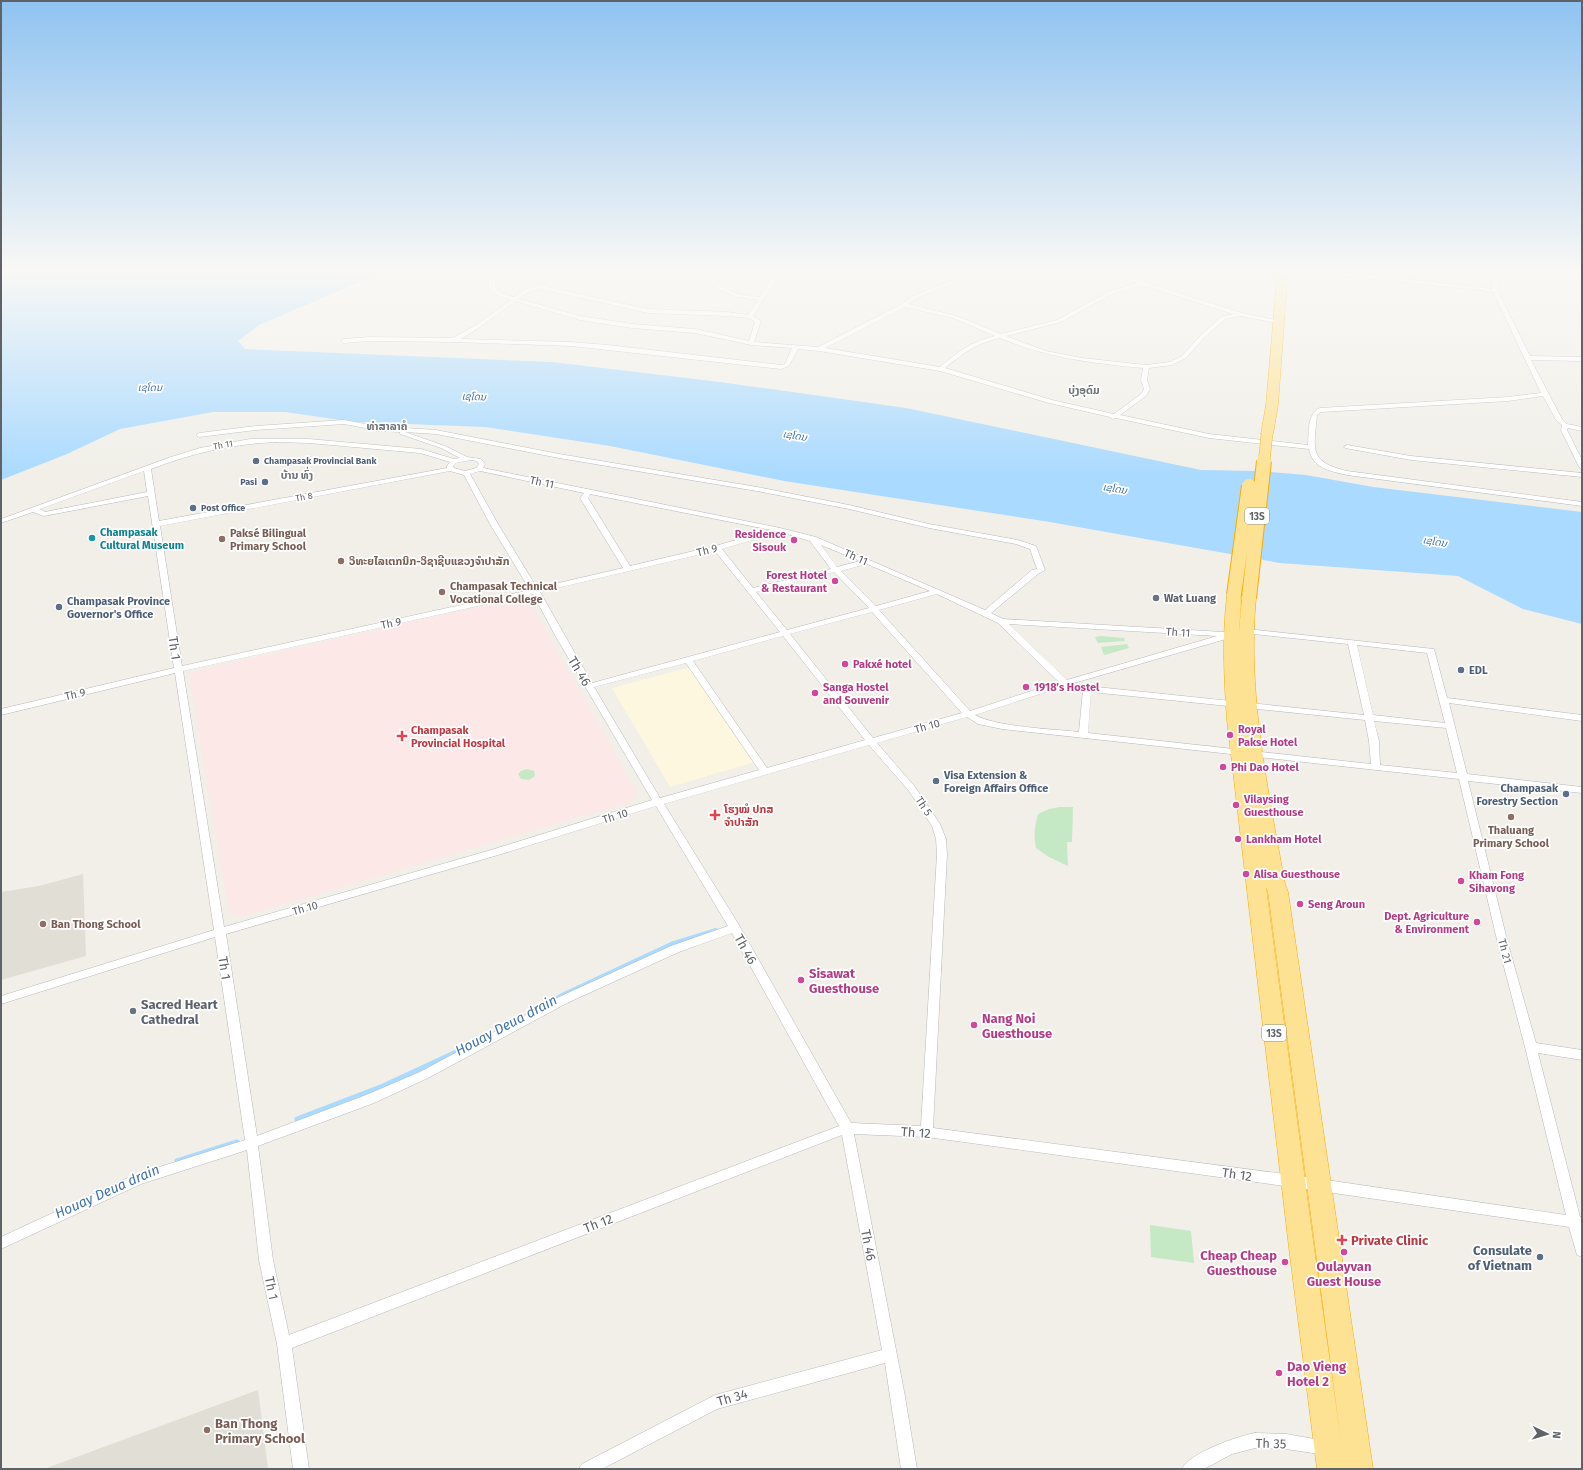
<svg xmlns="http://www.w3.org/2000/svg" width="1583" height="1470" viewBox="0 0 1583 1470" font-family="'Fira Sans','Noto Sans Lao',sans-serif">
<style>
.commercial{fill:#fef7e0}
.education{fill:#e1ded6}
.medical{fill:#fce8e6}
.green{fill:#c5e8c5}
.water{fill:#aadaff}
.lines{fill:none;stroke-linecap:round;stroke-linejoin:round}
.stream-far1{stroke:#aadaff;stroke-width:4}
.stream{stroke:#aadaff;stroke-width:5}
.street-casing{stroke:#b5b8bc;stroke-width:1}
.highway-casing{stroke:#f9ab00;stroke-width:1}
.street{fill:#fff;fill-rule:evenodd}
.highway{fill:#fde293;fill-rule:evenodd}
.highway-bridge-far1-casing{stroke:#f9ab00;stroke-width:12;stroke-linecap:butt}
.highway-bridge-casing{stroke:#f9ab00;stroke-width:16;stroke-linecap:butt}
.highway-bridge-far1{stroke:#fde293;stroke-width:11}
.highway-bridge{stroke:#fde293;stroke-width:14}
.service-dot{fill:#5c6f8a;stroke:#fff;stroke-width:1.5}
.culture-dot{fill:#0f9aa8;stroke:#fff;stroke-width:1.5}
.education-dot{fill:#8d6e63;stroke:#fff;stroke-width:1.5}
.hotel-dot{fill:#d1479c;stroke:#fff;stroke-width:1.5}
.worship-dot{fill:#6b7280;stroke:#fff;stroke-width:1.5}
.health-dot{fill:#e0444e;stroke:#fff;stroke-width:1.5}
.labels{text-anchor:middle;stroke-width:3.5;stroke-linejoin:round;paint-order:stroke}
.far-street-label{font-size:9px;fill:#5f6368;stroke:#fff}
.far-service-label{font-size:9px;font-weight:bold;fill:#4e5e75;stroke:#fff;text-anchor:start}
.far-water-label{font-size:10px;font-style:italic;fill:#4174aa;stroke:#fff}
.shield{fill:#fff;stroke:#8f9295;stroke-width:1}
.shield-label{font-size:10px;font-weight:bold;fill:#5f6368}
.far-quarter-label{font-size:11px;font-weight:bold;fill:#70757a;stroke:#fff}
.street-label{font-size:11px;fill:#5f6368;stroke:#fff}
.culture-label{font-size:11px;font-weight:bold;fill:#0d838f;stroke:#fff;text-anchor:start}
.education-label{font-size:11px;font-weight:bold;fill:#785e54;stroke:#fff;text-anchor:start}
.hotel-label{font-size:11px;font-weight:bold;fill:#b23c85;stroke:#fff;text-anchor:start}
.worship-label{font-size:11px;font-weight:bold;fill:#5b616d;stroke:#fff;text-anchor:start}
.service-label{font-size:11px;font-weight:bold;fill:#4e5e75;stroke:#fff;text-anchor:start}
.health-label{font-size:11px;font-weight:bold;fill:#be3a42;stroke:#fff;text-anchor:start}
.near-street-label{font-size:13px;fill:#5f6368;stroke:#fff}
.near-hotel-label{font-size:13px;font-weight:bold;fill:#b23c85;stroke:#fff;text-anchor:start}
.near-worship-label{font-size:13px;font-weight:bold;fill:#5b616d;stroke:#fff;text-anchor:start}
.near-health-label{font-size:13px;font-weight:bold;fill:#be3a42;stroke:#fff;text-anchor:start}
.near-service-label{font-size:13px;font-weight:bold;fill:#4e5e75;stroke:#fff;text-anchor:end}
.near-education-label{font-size:13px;font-weight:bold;fill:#785e54;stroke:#fff;text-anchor:start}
.near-water-label{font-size:14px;font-style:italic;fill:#4174aa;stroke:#fff}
</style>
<rect width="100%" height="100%" fill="#f1efe8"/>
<path class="commercial" d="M691 667 755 762 670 787 612 688Z"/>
<path class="education" d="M83 874 86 956 1 980V892L39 886Z
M258 1390 268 1469H44Z"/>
<path class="medical" d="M507 600H516L531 605 636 792 633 801 243 916 231 915 229 910 190 680 192 674 200 670Z"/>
<path class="green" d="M1101 636 1124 638 1125 641 1098 643 1095 637Z
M1127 644 1129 648 1104 655 1101 647Z
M527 769 534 771 535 776 529 780 521 779 518 774 521 771Z
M1060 807H1073L1072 842H1067L1068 866 1049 857 1036 848C1033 835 1035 825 1038 814L1049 809Z
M1150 1225 1191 1231 1194 1263 1151 1257Z"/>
<path class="water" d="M1 269H390L259 325 238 341 245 349 552 362 720 382 906 408 1201 470 1257 471 1306 475 1373 487 1582 512V624L1523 609 1458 576 1280 563 1050 522 784 481 610 446 485 427 355 422 285 412H213L120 429 67 454 1 480Z"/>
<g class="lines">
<path class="stream-far1" d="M547 1004 564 994 671 944 716 930"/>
<path class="stream" d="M297 1119 383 1086 467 1047
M177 1161 237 1142"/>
<defs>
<path id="street" d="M499 269H505L495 280V287L501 293 514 297 524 290 545 284 547 285V287L648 309 728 312 748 315 758 300 737 297 714 287V285H718L740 295 760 297 769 282V272L796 269H815L812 271 774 274 775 282 753 316 761 321 754 342 818 347 902 304 913 296 981 269H989L917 298 908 304 957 316 1001 334 1057 320 1110 291 1137 283 1096 269H1104L1242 313 1281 321 1278 323 1240 316 1225 319 1204 338 1186 358 1172 365 1149 368 1147 380 1150 389 1146 396 1120 415 1209 434 1308 445C1309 433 1307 413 1320 408L1508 397 1541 393 1493 292 1481 290 1292 271 1289 269H1308L1402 278 1413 269H1419L1407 279 1492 289 1491 269H1497L1498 291 1530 356 1582 357V361L1531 360 1562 419 1567 424 1582 427V431L1568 428 1567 430 1582 460V469L1579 467 1561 430 1562 425 1556 420 1543 396 1508 401 1321 412 1317 415C1314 449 1308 462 1347 471L1582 502V506L1347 475C1330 471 1312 468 1309 449L1209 438 1116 418 1113 419 1110 417 1049 403 940 371 819 351 798 349 789 366 781 369 571 346 454 342 369 341 344 343 341 341 344 339 369 337 453 338 476 325 511 300 497 295 489 288V280ZM1142 285 1233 314 1221 317 1200 336 1182 356 1169 362 1146 365 1082 358 1046 351 1006 336 1061 322 1114 293ZM541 289 648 313 728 316 749 318 755 322 749 341 695 329 632 324 580 316 519 299 528 292ZM515 301 580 320 632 328 695 333 751 345 792 348 785 364 781 365 608 345 571 342 461 339 480 327ZM905 307 953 318 995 336C970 342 959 351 940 367L825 348ZM1000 338C1048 358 1091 363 1143 368L1141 380 1144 389 1141 394 1114 414 1052 400 945 368C965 352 975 344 1000 338Z
M344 420 376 426 436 430 559 454 757 487 849 505 929 524 1018 540 1036 546 1045 570 1038 574 991 613 1003 619 1223 632 1227 633H1233L1234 635 1233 637 1074 683 1087 686 1364 715 1348 644 1244 633 1243 631 1247 629 1434 649 1447 698 1582 715V721L1449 703 1467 774 1582 787V793L1468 781 1508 944 1536 1043 1582 1050V1060L1538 1053 1580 1217H1582V1257L1577 1255 1569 1227 1292 1187 927 1137 854 1134 904 1391 917 1469H901L885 1363 717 1409 602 1469H579L582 1464 715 1395 882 1350 842 1135 292 1348 309 1469H293L277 1344 259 1260 247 1150 141 1184 1 1249V1237L134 1175 245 1140 215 937 1 1004V996L214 930 175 673 1 715V709L174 668 148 496 44 516 33 512 1 523V519L171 457 200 448 250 439H309L421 449 454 459 460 458 441 448 400 434V432L381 431 344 424 256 430 199 437 196 435 199 433 256 426ZM405 432 436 434 559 458 757 491 849 509 929 528 1016 544 1030 549 1037 569 1032 570 985 610 816 537 780 528 483 468 485 464 481 459 467 457 445 446ZM276 442 309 443 420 453 450 462 447 466V468L159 521 151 469C192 453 232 444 276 442ZM471 460 477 461 479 464 476 468 465 471 454 468 453 466 456 463ZM144 471 147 492 45 512 40 509ZM450 471 464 475 490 524 530 590 182 666 160 526ZM480 471 584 493 580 498 623 568 537 588 498 524 470 474ZM590 494 771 530 715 546 630 566 588 498ZM780 532 810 541 831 569 753 588 722 549ZM821 545 860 561 837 567ZM715 551 780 632 592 683 540 592ZM867 564 930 591 876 606 841 571ZM834 572 869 608 787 630 756 592ZM533 594 556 637 652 800 491 850 224 927 183 671ZM937 594 998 623 1059 682 970 711 879 610ZM872 612 962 713 873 738 790 634ZM1009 624 1217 636 1067 680ZM783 636 865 740 767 768 693 661ZM1357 645 1427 653 1445 723 1373 715ZM686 663 759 770 660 798 594 687ZM1065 686 1083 690 1079 732C1052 729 996 727 975 715ZM1091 692 1365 720 1369 741 1371 764 1088 733ZM967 717 978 724 1002 729 1459 779 1498 944 1525 1047 1566 1215 1292 1175 933 1128 947 854 946 839 940 824 915 787 877 743ZM1374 721 1446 728 1457 773 1380 765 1379 741ZM869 745 909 791 932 826 936 839 937 854 921 1126 851 1123 739 925 664 804ZM656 806 728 926 671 946 559 997 420 1072 366 1095 257 1136 226 934 498 855ZM732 933 839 1126 289 1335 273 1260 258 1146 374 1103 428 1078 567 1003 679 952Z
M1347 445 1411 456 1582 473V477L1411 460 1345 448 1344 447Z
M1255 1433 1286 1434 1326 1441 1331 1443 1333 1448 1331 1453 1326 1455 1286 1449 1255 1448 1232 1454 1204 1469H1182C1189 1453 1238 1436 1255 1433Z"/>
<path id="highway" d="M1278 269H1288L1278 405 1273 434 1271 437H1263L1261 434 1266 405Z
M1234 591 1239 592C1243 598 1239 623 1239 632L1242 598 1244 595 1249 594 1254 595 1256 598C1247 693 1268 790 1285 884L1288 892 1373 1469H1317L1289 1248 1227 720C1224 679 1222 637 1227 595L1229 592ZM1266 887 1268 892 1341 1441 1314 1248Z"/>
</defs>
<use href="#street" class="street-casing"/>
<use href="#highway" class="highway-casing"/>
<use href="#street" class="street"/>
<use href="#highway" class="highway"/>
<defs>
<path id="highway-bridge-far1" d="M1264 462 1267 434"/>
<path id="highway-bridge" d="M1234 595 1249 486
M1249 598 1264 461"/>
</defs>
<use href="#highway-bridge-far1" class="highway-bridge-far1-casing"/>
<use href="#highway-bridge" class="highway-bridge-casing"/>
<use href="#highway-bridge-far1" class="highway-bridge-far1"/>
<use href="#highway-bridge" class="highway-bridge"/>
</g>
<linearGradient id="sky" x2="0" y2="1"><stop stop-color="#8fc3f1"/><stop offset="0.57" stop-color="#f9f8f5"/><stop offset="1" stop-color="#f9f8f5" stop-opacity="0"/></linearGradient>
<rect width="1583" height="475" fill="url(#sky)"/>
<g class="service-dot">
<circle cx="256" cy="461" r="4"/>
<circle cx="265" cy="482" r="4"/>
<circle cx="193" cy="508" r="4"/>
<circle cx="59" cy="607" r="4"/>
<circle cx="1461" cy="670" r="4"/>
<circle cx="936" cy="781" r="4"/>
<circle cx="1566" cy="794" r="4"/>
<circle cx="1540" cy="1257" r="4"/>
</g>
<circle class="culture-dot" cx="92" cy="538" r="4"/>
<g class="education-dot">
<circle cx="222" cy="539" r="4"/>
<circle cx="341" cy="561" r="4"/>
<circle cx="442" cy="592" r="4"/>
<circle cx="1511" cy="817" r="4"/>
<circle cx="43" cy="924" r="4"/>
<circle cx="207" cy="1430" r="4"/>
</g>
<g class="hotel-dot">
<circle cx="794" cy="540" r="4"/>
<circle cx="835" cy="581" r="4"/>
<circle cx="845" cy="664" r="4"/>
<circle cx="1026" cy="687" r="4"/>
<circle cx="815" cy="693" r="4"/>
<circle cx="1230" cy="735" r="4"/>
<circle cx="1223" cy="767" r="4"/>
<circle cx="1236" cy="805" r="4"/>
<circle cx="1238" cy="839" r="4"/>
<circle cx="1246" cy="874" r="4"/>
<circle cx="1461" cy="881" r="4"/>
<circle cx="1300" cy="904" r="4"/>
<circle cx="1477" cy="922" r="4"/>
<circle cx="801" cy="980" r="4"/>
<circle cx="974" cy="1025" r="4"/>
<circle cx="1344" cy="1252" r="4"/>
<circle cx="1285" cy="1262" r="4"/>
<circle cx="1279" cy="1373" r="4"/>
</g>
<g class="worship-dot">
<circle cx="1156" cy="598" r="4"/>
<circle cx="133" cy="1011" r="4"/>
</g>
<g class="health-dot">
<path d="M400 730h4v4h4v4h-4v4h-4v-4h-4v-4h4z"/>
<path d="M713 809h4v4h4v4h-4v4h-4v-4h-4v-4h4z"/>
<path d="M1340 1234h4v4h4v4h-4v4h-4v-4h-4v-4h4z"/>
</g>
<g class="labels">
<g class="far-street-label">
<text transform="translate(223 445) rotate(-10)" y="3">Th 11</text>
<text transform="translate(304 497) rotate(-10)" y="3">Th 8</text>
</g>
<g class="far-service-label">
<text x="264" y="464">Champasak Provincial Bank</text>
<text x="257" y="485" text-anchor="end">Pasi</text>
<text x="201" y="511">Post Office</text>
</g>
<g class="far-water-label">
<text x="150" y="391">ເຊໂດນ</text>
<text transform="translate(474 396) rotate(2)" y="4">ເຊໂດນ</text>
<text transform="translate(795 435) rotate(9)" y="4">ເຊໂດນ</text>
<text transform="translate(1115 488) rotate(9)" y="4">ເຊໂດນ</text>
<text transform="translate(1435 541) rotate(9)" y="4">ເຊໂດນ</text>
</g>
<g class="shield">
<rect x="1245" y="508" width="24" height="16" rx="3"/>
<rect x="1262" y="1025" width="24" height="16" rx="3"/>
</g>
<g class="shield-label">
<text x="1257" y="520">13S</text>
<text x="1274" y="1037">13S</text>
</g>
<g class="far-quarter-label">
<text x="1084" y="394">ບຸ່ງອຸດົມ</text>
<text x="387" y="430">ທ່າສາລາຄໍ</text>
<text x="297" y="479">ບ້ານ ທົ່ງ</text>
</g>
<g class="street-label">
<text transform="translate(542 482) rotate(12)" y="4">Th 11</text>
<text transform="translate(707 550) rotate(-14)" y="4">Th 9</text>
<text transform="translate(856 557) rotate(24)" y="4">Th 11</text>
<text transform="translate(391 623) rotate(-12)" y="4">Th 9</text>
<text transform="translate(1178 632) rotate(4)" y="4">Th 11</text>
<text transform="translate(75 694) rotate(-13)" y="4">Th 9</text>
<text transform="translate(927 726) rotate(-16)" y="4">Th 10</text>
<text transform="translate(924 806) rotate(56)" y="4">Th 5</text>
<text transform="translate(615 816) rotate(-17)" y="4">Th 10</text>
<text transform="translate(305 908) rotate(-16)" y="4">Th 10</text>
<text transform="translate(1505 951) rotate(75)" y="4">Th 21</text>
</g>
<g class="culture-label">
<text x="100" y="536">Champasak<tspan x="100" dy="13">Cultural Museum</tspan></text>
</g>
<g class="education-label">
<text x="230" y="537">Paksé Bilingual<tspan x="230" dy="13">Primary School</tspan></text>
<text x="349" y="565">ວິທະຍໄລເຕກນິກ-ວິຊາຊີບແຂວງຈໍາປາສັກ</text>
<text x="450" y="590">Champasak Technical<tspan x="450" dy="13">Vocational College</tspan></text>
<text x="1511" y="834" text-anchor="middle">Thaluang<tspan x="1511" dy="13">Primary School</tspan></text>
<text x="51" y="928">Ban Thong School</text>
</g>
<g class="hotel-label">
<text x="786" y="538" text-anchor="end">Residence<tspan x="786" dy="13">Sisouk</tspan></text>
<text x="827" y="579" text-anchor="end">Forest Hotel<tspan x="827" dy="13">&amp; Restaurant</tspan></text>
<text x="853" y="668">Pakxé hotel</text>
<text x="823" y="691">Sanga Hostel<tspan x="823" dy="13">and Souvenir</tspan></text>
<text x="1034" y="691">1918’s Hostel</text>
<text x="1238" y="733">Royal<tspan x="1238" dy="13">Pakse Hotel</tspan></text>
<text x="1231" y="771">Phi Dao Hotel</text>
<text x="1244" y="803">Vilaysing<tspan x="1244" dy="13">Guesthouse</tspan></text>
<text x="1246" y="843">Lankham Hotel</text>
<text x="1254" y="878">Alisa Guesthouse</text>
<text x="1469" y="879">Kham Fong<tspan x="1469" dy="13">Sihavong</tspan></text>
<text x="1308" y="908">Seng Aroun</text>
<text x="1469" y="920" text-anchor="end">Dept. Agriculture<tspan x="1469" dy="13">&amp; Environment</tspan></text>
</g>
<g class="worship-label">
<text x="1164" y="602">Wat Luang</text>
</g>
<g class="service-label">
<text x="67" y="605">Champasak Province<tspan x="67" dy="13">Governor's Office</tspan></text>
<text x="1469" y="674">EDL</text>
<text x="944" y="779">Visa Extension &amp;<tspan x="944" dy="13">Foreign Affairs Office</tspan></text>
<text x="1558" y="792" text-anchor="end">Champasak<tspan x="1558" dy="13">Forestry Section</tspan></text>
</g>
<g class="health-label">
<text x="411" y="734">Champasak<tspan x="411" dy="13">Provincial Hospital</tspan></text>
<text x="724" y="813">ໂຮງໝໍ ປກສ<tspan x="724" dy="13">ຈຳປາສັກ</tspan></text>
</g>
<g class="near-street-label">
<text transform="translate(175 648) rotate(82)" y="5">Th 1</text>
<text transform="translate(580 671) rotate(59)" y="5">Th 46</text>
<text transform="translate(746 949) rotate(61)" y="5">Th 46</text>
<text transform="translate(225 968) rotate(81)" y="5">Th 1</text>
<text transform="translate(916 1132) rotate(4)" y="5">Th 12</text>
<text transform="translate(1237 1174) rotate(8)" y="5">Th 12</text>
<text transform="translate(598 1223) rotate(-21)" y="5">Th 12</text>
<text transform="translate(869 1245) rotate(79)" y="5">Th 46</text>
<text transform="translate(272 1288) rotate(78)" y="5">Th 1</text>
<text transform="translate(732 1397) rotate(-16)" y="5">Th 34</text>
<text transform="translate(1271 1443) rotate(1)" y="5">Th 35</text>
</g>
<g class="near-hotel-label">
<text x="809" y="978">Sisawat<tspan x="809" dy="15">Guesthouse</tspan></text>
<text x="982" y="1023">Nang Noi<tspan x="982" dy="15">Guesthouse</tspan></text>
<text x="1277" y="1260" text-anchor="end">Cheap Cheap<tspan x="1277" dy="15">Guesthouse</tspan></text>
<text x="1344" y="1271" text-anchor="middle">Oulayvan<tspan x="1344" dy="15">Guest House</tspan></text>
<text x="1287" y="1371">Dao Vieng<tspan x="1287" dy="15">Hotel 2</tspan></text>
</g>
<g class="near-worship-label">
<text x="141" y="1009">Sacred Heart<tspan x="141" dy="15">Cathedral</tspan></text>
</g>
<g class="near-health-label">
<text x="1351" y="1245">Private Clinic</text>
</g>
<g class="near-service-label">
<text x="1532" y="1255">Consulate<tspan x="1532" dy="15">of Vietnam</tspan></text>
</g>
<g class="near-education-label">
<text x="215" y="1428">Ban Thong<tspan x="215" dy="15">Primary School</tspan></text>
</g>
<g class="near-water-label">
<text transform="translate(506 1025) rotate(-28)" y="5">Houay Deua drain</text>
<text transform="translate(107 1191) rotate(-24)" y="5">Houay Deua drain</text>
</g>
</g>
<rect width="1583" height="1470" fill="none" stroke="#5f6368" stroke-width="4"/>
<g transform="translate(1547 1434) rotate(95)" stroke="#ffffff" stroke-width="3" paint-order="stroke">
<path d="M0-3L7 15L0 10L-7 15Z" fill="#5f6368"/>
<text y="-6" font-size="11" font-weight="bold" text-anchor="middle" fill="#5f6368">N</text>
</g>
</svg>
